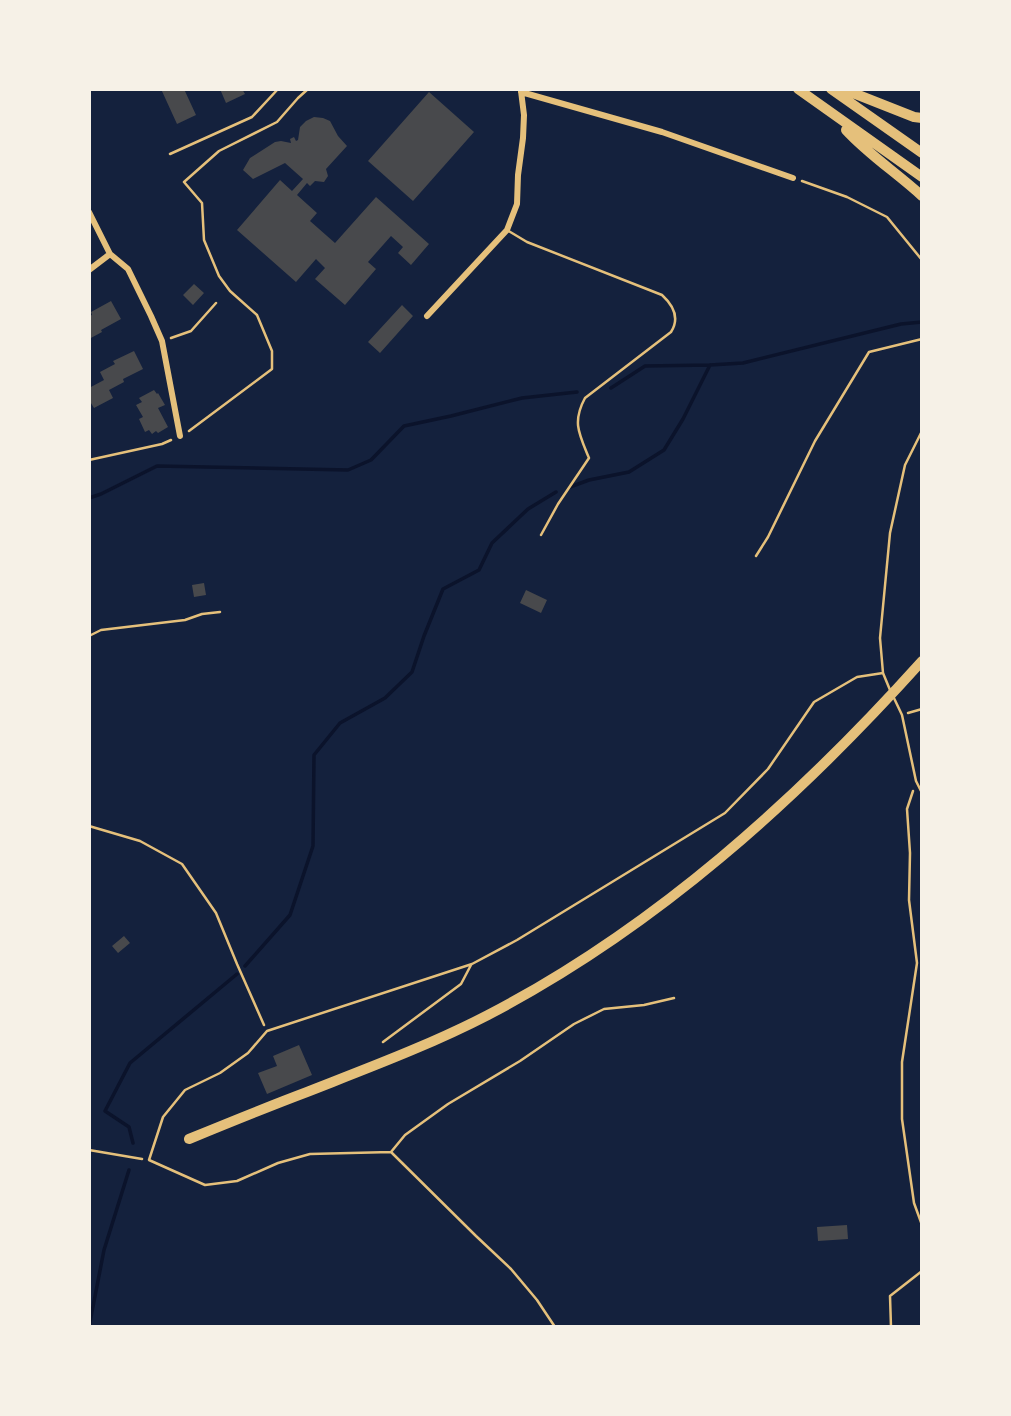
<svg xmlns="http://www.w3.org/2000/svg" width="1011" height="1416" viewBox="0 0 1011 1416" font-family="Commissioner,sans-serif">
<style>
.lines{fill:none;stroke-linecap:round;stroke-linejoin:round}
.stream{stroke:#0b132b;stroke-width:3.5}
.building{fill:#48494c}
.path{stroke:#e5c07b;stroke-width:2.5}
.service{stroke:#e5c07b;stroke-width:2.5}
.minor{stroke:#e5c07b;stroke-width:6}
.primary{stroke:#e5c07b;stroke-width:10}
.trunk{stroke:#e5c07b;stroke-width:10}
</style>
<rect width="100%" height="100%" fill="#14213d"/>
<g class="lines">
<path class="stream" d="M611 388 645 366 710 365 743 363 901 324 922 322
M570 487 589 480 629 472 664 450 683 419 710 365
M89 498 101 494 157 466 348 470 371 460 404 426 451 416 522 398 577 392
M245 966 290 915 313 846 314 755 340 723 385 698 412 672 424 636 443 589 479 570 492 543 528 509 556 492
M133 1143 129 1127 105 1111 130 1063 237 974
M89 1327 104 1250 129 1170"/>
</g>
<path class="building" d="M161 89H184L196 115 177 124Z
M220 89H242L245 94 226 103Z
M429 92 474 132 413 201 368 161Z
M314 117 323 118 330 121 338 136 347 146 326 169 328 176 324 182 315 181 310 186 307 183 297 195 317 213 310 221 335 243 376 197 429 244 411 265 398 253 403 247 391 236 368 262 376 269 345 305 315 279 325 268 316 259 296 282 237 230 280 180 292 191 303 179 285 163 253 179 243 170 250 158 275 142 281 141 291 143 290 139 294 137 296 141 298 140 300 127 306 121Z
M194 284 204 293 193 305 183 295Z
M111 301 121 319 101 330 102 332 89 339V316L92 315 91 312Z
M402 305 413 316 380 353 368 342Z
M134 351 143 369 123 379 124 382 109 390 113 398 94 408 89 400V388L104 380 100 372 115 364 113 361Z
M154 390 157 394 158 393 165 405 158 408 168 427 158 433 156 431 152 434 149 430 145 432 139 419 143 417 136 405 142 402 139 398Z
M204 583 206 595 194 597 192 585Z
M526 590 547 600 541 613 520 603Z
M124 936 130 943 118 953 112 946Z
M299 1045 312 1075 267 1094 258 1073 277 1066 273 1056Z
M847 1225 848 1239 818 1241 817 1227Z"/>
<g class="lines">
<path class="path" d="M802 181 847 197 887 217 922 260
M171 338 191 331 216 303
M189 431 272 369V351L257 315 230 291 219 276 204 240 202 203 184 182 219 151 277 122 298 98 308 89
M89 460 162 444 171 440
M756 556 768 537 815 441 869 352 922 339
M89 636 101 630 185 620 202 614 220 612
M908 713 922 709
M913 791 907 809 910 853 909 900 917 963 902 1062V1119L914 1203 922 1225
M89 826 140 841 182 864 216 913 237 964 264 1025
M89 1150 142 1159
M891 1327 890 1296 922 1271"/>
<path class="service" d="M170 154 252 117 278 89
M507 230 527 242 662 295C674 306 680 318 671 332L585 398C572 422 579 434 589 458L558 504 541 535
M890 690 883 673 880 638 890 533 905 465 922 431
M893 696 902 715 916 781 922 793
M383 1042 461 984 471 965
M391 1152 405 1135 448 1104 520 1061 574 1024 604 1009 644 1005 674 998
M555 1327 537 1300 511 1269 476 1236 391 1152 310 1154 278 1163 237 1181 205 1185 149 1160 163 1117 185 1090 220 1073 248 1053 267 1031 472 964 517 940 725 813 768 769 814 702 857 677 883 673"/>
<path class="minor" d="M521 92 662 132 793 178
M89 212 110 254 128 269 151 316 162 341 180 436
M89 270 110 254
M427 316 507 230 517 204 518 175 523 138 524 115 521 91"/>
<path class="primary" d="M189 1139C228 1123 267 1107 307 1092 368 1068 430 1045 488 1015 655 928 797 800 922 661"/>
<path class="trunk" d="M798 89 922 177
M831 89 922 153
M843 89 914 117 922 118
M846 130C869 155 897 173 922 196"/>
</g>
<rect width="1011" height="1416" fill="none" stroke="#f6f1e7" stroke-width="182"/>
</svg>
